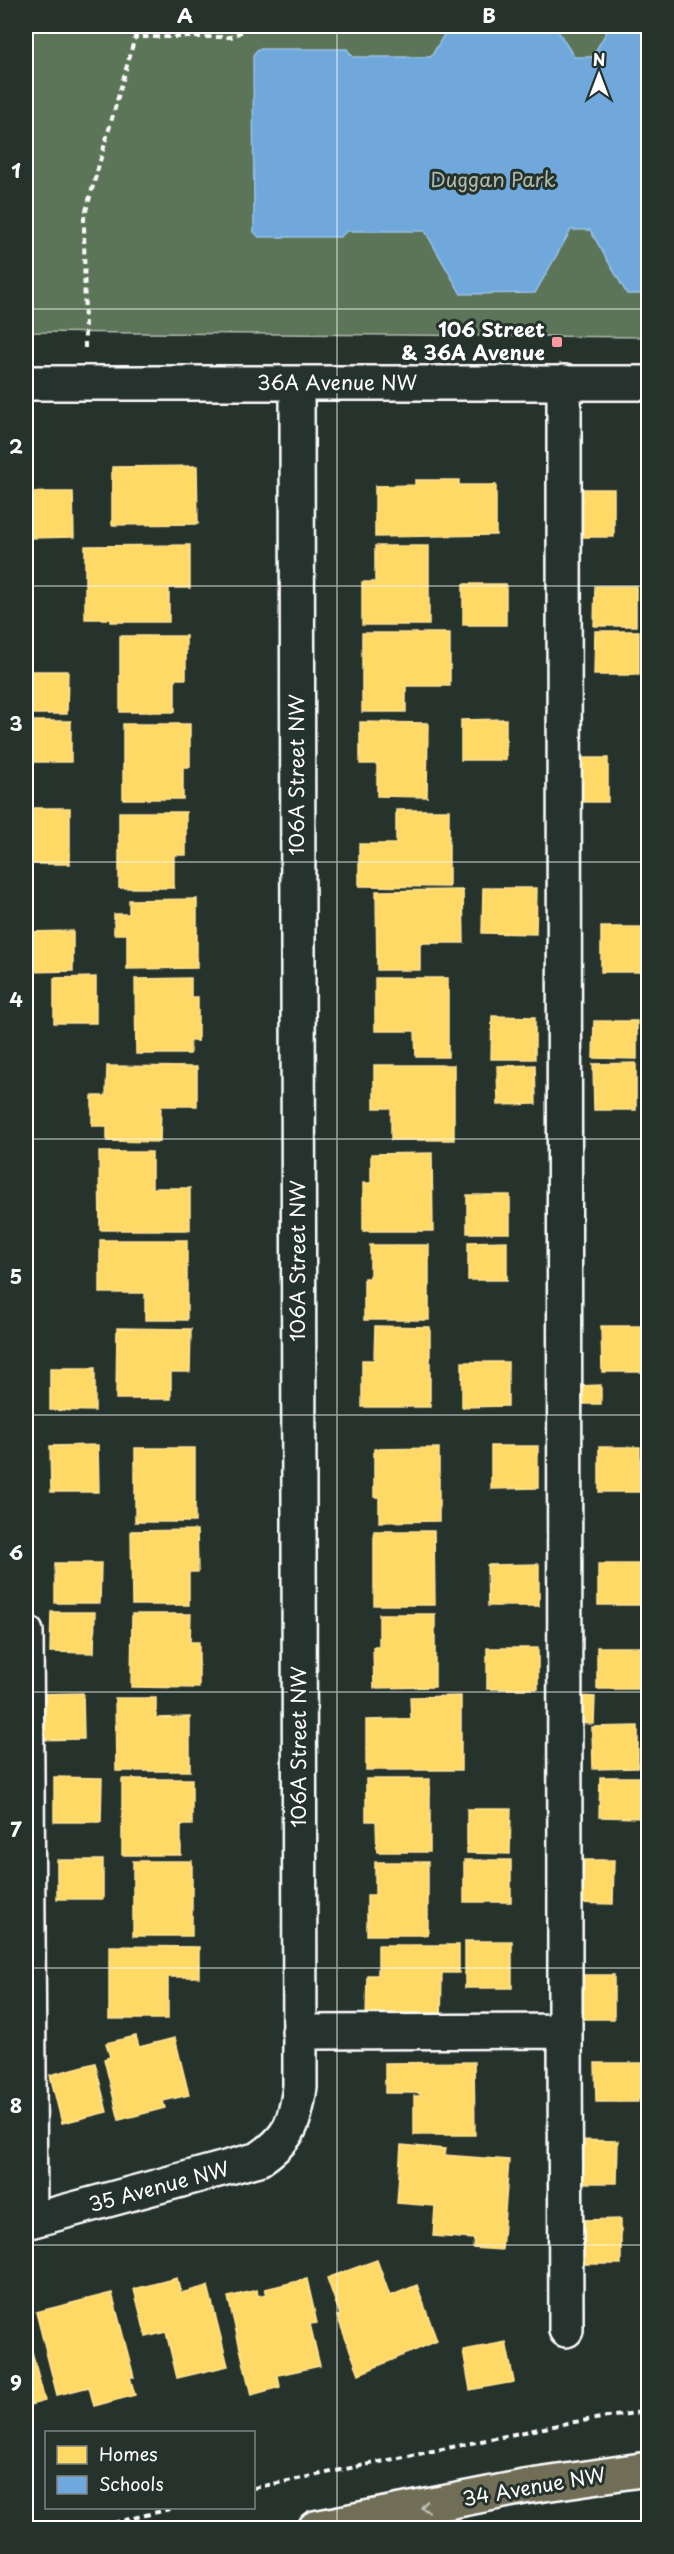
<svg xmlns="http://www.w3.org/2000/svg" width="674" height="2554" viewBox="0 0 674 2554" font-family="'Playpen Sans',sans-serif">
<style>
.green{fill:#5c7458;stroke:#aebaac;stroke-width:1.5}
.homes{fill:#ffd966;stroke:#ffe494;stroke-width:1.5}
.schools{fill:#6fa8dc;stroke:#9ac2e6;stroke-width:1.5}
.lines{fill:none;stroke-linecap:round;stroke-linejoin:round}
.minor-casing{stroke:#fff;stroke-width:38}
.major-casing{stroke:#fff;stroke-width:38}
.path{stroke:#fff;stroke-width:4;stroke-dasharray:6 4.5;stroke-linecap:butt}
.minor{stroke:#26332d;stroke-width:33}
.major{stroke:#716e59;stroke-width:33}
.oneway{stroke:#bfbeb4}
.grid{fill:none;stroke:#fff;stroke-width:1.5;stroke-opacity:0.55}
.poi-dot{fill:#ff9aa2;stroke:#26332d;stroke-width:2}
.labels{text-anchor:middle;stroke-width:6;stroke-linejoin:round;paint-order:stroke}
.park-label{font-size:20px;fill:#aebaac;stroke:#26332d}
.poi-label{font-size:20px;font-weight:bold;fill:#fff;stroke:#26332d;text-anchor:end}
.street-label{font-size:20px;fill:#fff;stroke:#26332d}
.neatline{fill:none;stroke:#fff;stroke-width:2}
.grid-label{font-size:20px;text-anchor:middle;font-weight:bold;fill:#fff}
</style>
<rect width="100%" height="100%" fill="#26332d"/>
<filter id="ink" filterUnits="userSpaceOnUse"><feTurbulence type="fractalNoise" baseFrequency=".0167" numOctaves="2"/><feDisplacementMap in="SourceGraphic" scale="12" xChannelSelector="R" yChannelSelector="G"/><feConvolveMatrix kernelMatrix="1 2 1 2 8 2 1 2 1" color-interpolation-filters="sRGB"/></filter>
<g filter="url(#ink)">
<path class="green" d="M26 26H648V337L26 332Z"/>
<path class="homes" d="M197 466 198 524 112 525V467Z
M415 480H459V485H496V535L375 537V486L415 485Z
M565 489H614V537H564Z
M27 492H73L74 537 28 538Z
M190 545V588H169V622H111V619H85V546Z
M375 546H429V625H362V582H375Z
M463 584H506V625H463Z
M595 586H636V626H594Z
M595 631H639V675H594Z
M362 633H450V686H406V712H362Z
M120 636H186V679H175V712H120Z
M26 671H68L67 714H26Z
M506 719V760H461V720Z
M26 721H71V762H26Z
M360 722 428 723 427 797 377 796V764H360Z
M123 724H190V767H183V799H123Z
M566 758H608V802H566Z
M31 808H70V864H31Z
M396 810H449V887L359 886V844H396Z
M119 812H186V855H174V888H119Z
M483 888H537L536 934 482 933Z
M463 890 464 943H420V970H377L376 891Z
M197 899V968L127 969V934H114V914H129V900Z
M601 927H648V972H601Z
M73 931V971L27 972V932Z
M96 977V1023H54V978Z
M191 978V997H198V1041H190V1054H136L135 979Z
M375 978H448V1057H416L415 1031H375Z
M492 1016 535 1017V1059H491Z
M594 1021H637V1059L593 1058Z
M636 1063V1110H594L593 1064Z
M374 1065H454V1140H391V1108H374Z
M535 1065 536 1104 498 1105 497 1066Z
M107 1066 197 1067V1106H161L160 1142 107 1141V1126H92V1096H106Z
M646 1151H648V1231H646Z
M99 1152H152V1188H190V1230H100Z
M432 1153 433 1231H363V1183H371V1154Z
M467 1195H510V1233H467Z
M100 1240H187V1320H145V1293H100Z
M507 1241V1280H468V1242Z
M370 1245H429V1320H364V1278H370Z
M644 1268H648V1319L645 1320Z
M375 1326 430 1327V1407H362V1360H374Z
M601 1326H644L645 1372H602Z
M117 1328 191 1329 190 1372H171V1399H116Z
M462 1362H508V1406L462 1407Z
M50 1368H95V1411L50 1410Z
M601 1385V1404H578V1386Z
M98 1445 99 1492H51L50 1446Z
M491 1446H538V1488L491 1489Z
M599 1447H640V1492H599Z
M135 1448H195V1522H135Z
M439 1448V1521L379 1522V1497H374V1449Z
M197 1530 198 1572H189V1605H132L131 1531Z
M374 1531H434L435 1605H374Z
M55 1563H101L100 1603H55Z
M539 1564V1606H488L487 1565Z
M598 1564H643V1605H598Z
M51 1612H95L94 1653 50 1652Z
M132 1614H191L190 1642H199V1688L131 1687Z
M379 1614H435V1687L374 1688 373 1647H379Z
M597 1647H641L640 1689H597Z
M487 1648H538V1689H487Z
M83 1693 84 1739 29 1740 28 1694Z
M461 1696V1770H366V1720L411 1719 410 1697Z
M576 1696 595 1697 594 1724 575 1723Z
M115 1698H156V1718L190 1717V1771H116Z
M638 1726V1768L593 1769 592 1727Z
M54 1777 102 1778 101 1822H54Z
M600 1777H644L643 1818 599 1817Z
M122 1779H192V1825H181V1855H122Z
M366 1779H430V1852H377L376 1821H366Z
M467 1809H511L510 1854 467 1853Z
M57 1860H103V1899H57Z
M464 1860H511V1902H464Z
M572 1860H614L613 1904 572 1903Z
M133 1861H192V1936H133Z
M375 1862H428V1935H367V1895H375Z
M465 1941H512V1988H465Z
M378 1945H459V1973H442L441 2021H366L367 1975H378Z
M109 1946 199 1947V1977H168V2019H109Z
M574 1975H614V2019H574Z
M136 2036 139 2047 175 2038 189 2095 163 2101 165 2108 119 2120 104 2059 110 2057 106 2043Z
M474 2062 475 2135H414V2096H420V2093H385V2063Z
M95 2063 107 2112 62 2123 50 2075Z
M595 2063H643V2066H648V2099H638V2102H596Z
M573 2140 618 2141 617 2183H573Z
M401 2145 445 2149 444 2155 509 2160 502 2250 473 2248 474 2239 433 2236 435 2206 397 2203Z
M621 2219V2264H582V2220Z
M377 2260 390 2296 417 2285 437 2341 359 2374 337 2316 340 2315 327 2278Z
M177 2278 181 2293 208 2286 228 2366 177 2378 166 2332 146 2337 134 2289Z
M307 2279 317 2323 310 2324 320 2366 278 2375 280 2387 251 2395 228 2297 257 2290 258 2296 267 2294 265 2289Z
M112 2293 134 2377H130L135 2395 94 2406 89 2387 57 2395 36 2312Z
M26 2329 45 2401 26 2406Z
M506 2342 514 2382 470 2390 463 2350Z"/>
<path class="schools" d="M449 26H555L574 57H592L610 26H648V294H627L590 230H571L535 293 461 294 425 231H347L340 237H259L254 232 253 55 258 49H347L353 57H431Z"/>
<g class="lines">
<defs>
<path id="minor" d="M26 383H648
M26 1632 30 2221
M565 2031 566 2330
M299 2032 565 2031 564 382
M26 2222 259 2159C290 2138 295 2123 300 2087L297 383"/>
<path id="major" d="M315 2528 524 2487 648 2469"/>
</defs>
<use href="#minor" class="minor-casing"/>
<use href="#major" class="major-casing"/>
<path class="path" d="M85 348 84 218 135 37H231L252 26
M254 2488 568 2423 648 2411
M93 2528 174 2508"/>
<use href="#minor" class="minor"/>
<use href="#major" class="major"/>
</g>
<defs><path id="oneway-chevron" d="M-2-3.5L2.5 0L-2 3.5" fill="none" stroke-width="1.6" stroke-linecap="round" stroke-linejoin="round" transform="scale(1.5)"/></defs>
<use class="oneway" href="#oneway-chevron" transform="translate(425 2507) rotate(169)"/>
</g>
<path class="grid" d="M337 26V2528M26 309H648M26 586H648M26 862H648M26 1139H648M26 1415H648M26 1692H648M26 1968H648M26 2245H648"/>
<rect class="poi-dot" x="551" y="336" width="12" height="12" rx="3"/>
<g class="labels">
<g class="park-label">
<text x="493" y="187">Duggan Park</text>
</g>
<g class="poi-label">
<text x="545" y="337">106 Street<tspan x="545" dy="23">&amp; 36A Avenue</tspan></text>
</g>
<g class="street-label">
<text x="337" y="390">36A Avenue NW</text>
<text transform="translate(297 775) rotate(-90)" y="7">106A Street NW</text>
<text transform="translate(298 1261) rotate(-90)" y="7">106A Street NW</text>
<text transform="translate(299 1747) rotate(-90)" y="7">106A Street NW</text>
<text transform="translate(159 2187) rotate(-15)" y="7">35 Avenue NW</text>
<text transform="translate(534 2487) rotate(-10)" y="7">34 Avenue NW</text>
</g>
</g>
<rect width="674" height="2554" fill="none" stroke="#26332d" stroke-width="66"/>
<rect x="45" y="2431" width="210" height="78" fill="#26332d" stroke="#7d8581" stroke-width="1.5"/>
<rect x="57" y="2446" width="30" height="18" fill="#ffd966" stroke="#7d8581" stroke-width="1.5"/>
<text x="99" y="2461" font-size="18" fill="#ffffff">Homes</text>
<rect x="57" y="2476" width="30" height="18" fill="#6fa8dc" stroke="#7d8581" stroke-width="1.5"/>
<text x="99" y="2491" font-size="18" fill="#ffffff">Schools</text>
<g transform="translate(599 75)" stroke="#26332d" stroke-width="4.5" paint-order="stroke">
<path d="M0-4.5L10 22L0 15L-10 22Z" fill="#ffffff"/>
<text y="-9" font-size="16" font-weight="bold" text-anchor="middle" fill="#ffffff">N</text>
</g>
<rect x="33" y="33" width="608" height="2488" class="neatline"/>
<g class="grid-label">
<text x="185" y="23">A</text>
<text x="489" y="23">B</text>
<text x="16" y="178">1</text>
<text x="16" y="454">2</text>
<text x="16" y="731">3</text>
<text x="16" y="1007">4</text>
<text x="16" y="1284">5</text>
<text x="16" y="1560">6</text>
<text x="16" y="1837">7</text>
<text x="16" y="2113">8</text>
<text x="16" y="2390">9</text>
</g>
</svg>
